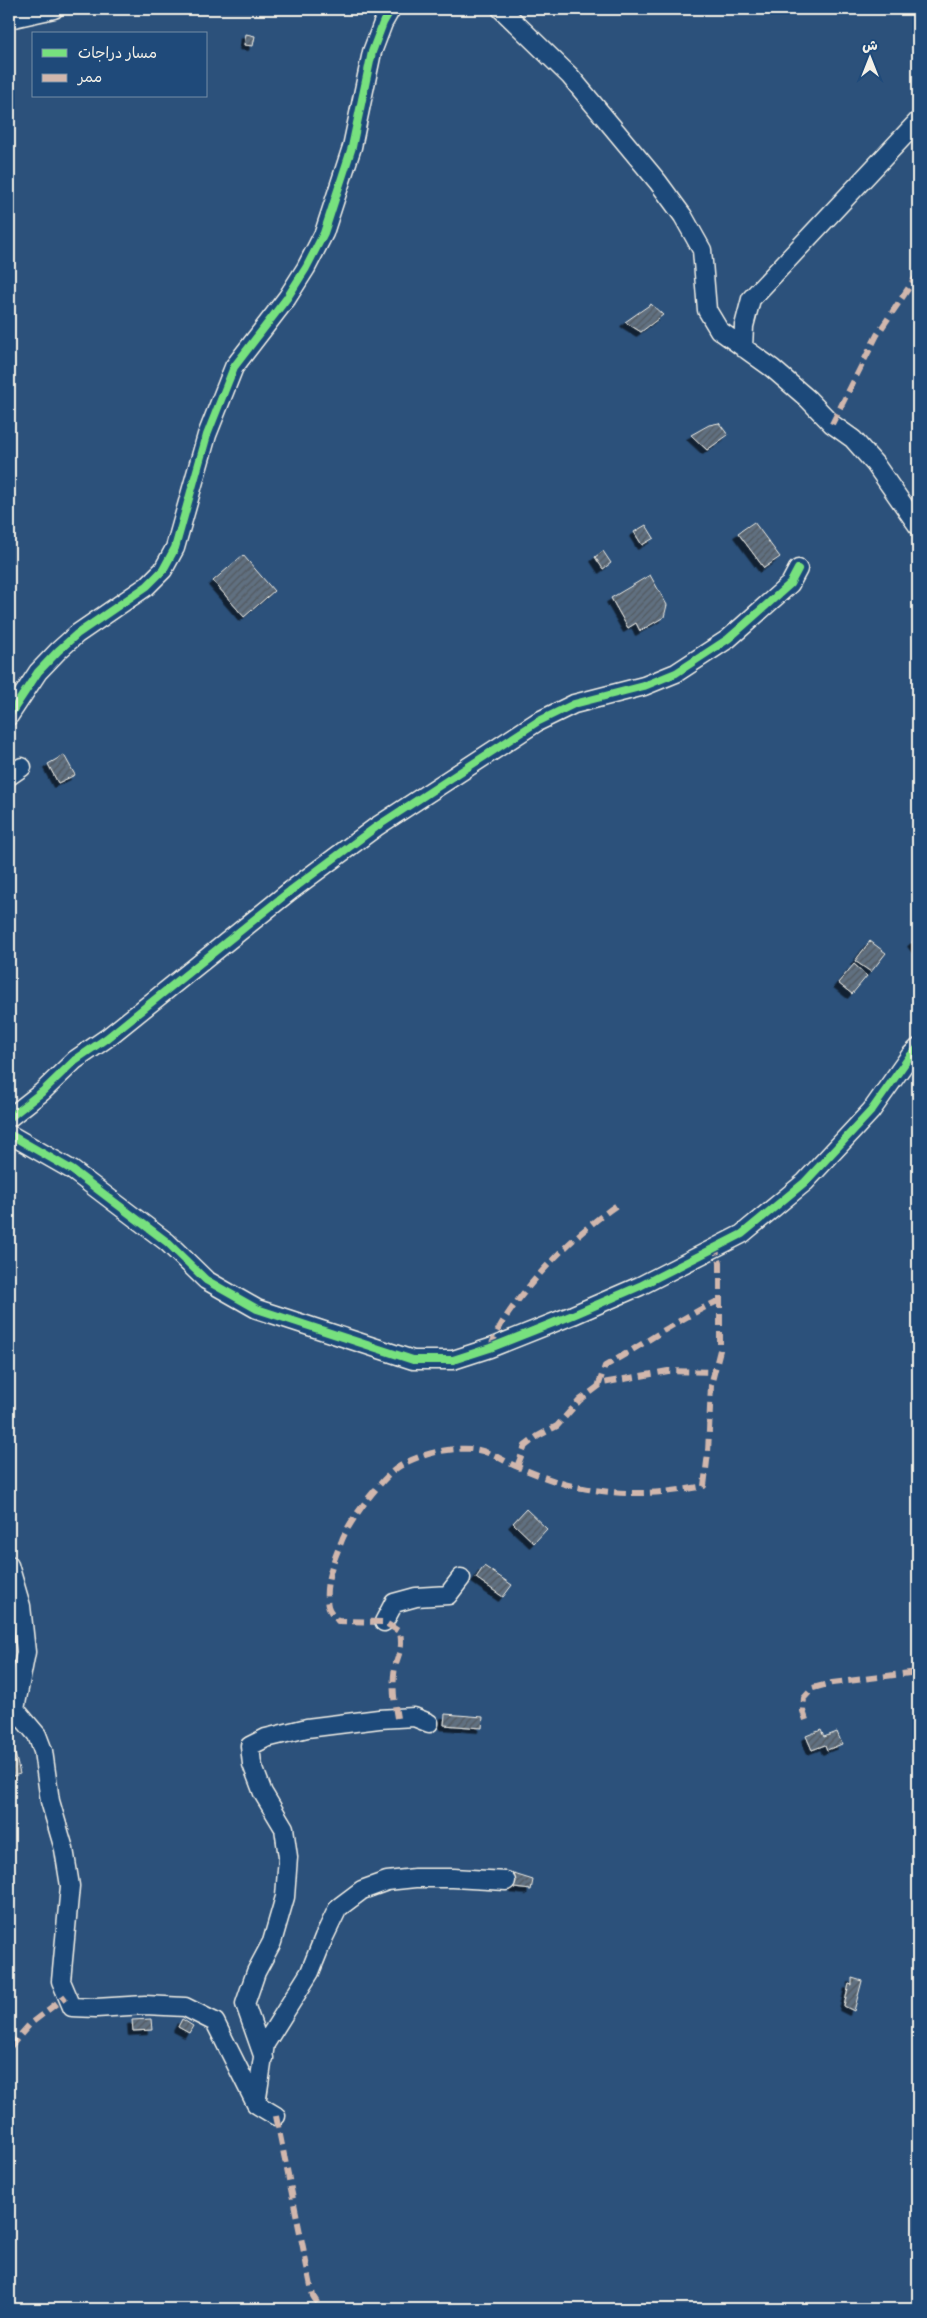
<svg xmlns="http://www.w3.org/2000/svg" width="927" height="2318" viewBox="0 0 927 2318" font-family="'Indie Flower','Playpen Sans Arabic',sans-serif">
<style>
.building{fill:url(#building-hatch);stroke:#f4f1e8;filter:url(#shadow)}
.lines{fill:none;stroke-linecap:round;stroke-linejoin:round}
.minor-casing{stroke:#f4f1e8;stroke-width:21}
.minor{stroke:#1f4a7a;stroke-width:18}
.quiet{stroke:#d1b7ad;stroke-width:6;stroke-dasharray:12 6;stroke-linecap:butt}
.cycleway-casing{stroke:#1f4a7a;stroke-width:11}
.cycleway{stroke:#77e17e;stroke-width:8}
</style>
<defs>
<pattern id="building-hatch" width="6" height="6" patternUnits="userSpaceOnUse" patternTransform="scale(1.25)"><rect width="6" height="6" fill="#606f80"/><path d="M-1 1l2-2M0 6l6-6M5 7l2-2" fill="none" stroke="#535a60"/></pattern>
<filter id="shadow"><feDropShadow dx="-4.5" dy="4.5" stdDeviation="0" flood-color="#0009"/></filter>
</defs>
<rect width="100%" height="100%" fill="#2c517b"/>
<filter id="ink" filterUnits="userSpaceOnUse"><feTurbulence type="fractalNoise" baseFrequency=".02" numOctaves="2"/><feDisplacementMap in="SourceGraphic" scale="10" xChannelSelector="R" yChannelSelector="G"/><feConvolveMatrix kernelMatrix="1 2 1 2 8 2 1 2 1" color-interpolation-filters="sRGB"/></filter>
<g filter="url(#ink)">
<path class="building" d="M246 34 255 36 253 46 244 45Z
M651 304 663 315 641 332 625 322Z
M719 423 728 435 707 450 691 435 709 425Z
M754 522 780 557 764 568 738 533Z
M646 525 654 538 642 545 634 532Z
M603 551 611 563 603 569 595 557Z
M243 555 274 591 244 617 213 581Z
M650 575 667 605 664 617 640 631 636 623 628 628 611 598Z
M64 755 75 775 58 783 48 764Z
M918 937V950L912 942Z
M870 941 886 953 871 972 855 961Z
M854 964 867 976 852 994 838 983Z
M526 1509 547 1529 534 1543 513 1523Z
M484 1566 512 1585 503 1597 476 1578Z
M445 1714 483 1717 482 1728 444 1725Z
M821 1730 824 1737 837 1732 842 1744 827 1750 825 1745 812 1750 806 1736Z
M12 1741 20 1774 9 1777V1742Z
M514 1874 533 1880 531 1890 514 1888Z
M852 1978 862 1981 854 2011 844 2006 849 1984 852 1985Z
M151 2019 152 2030 133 2031 132 2020Z
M182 2019 193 2026 189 2033 178 2027Z"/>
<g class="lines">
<defs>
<path id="minor" d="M501 9 570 76 658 182 683 216 702 250 707 310 719 330 772 368 808 399 832 424 853 439 875 464 918 526
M9 19 54 9
M743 348 744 326 751 299 918 121
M9 716 38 672 58 651 77 634 147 586 163 570 175 548 207 435 234 367 287 298 306 268 324 233 352 147 372 52 383 23 391 9
M9 776 22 767
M9 1118 42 1092 75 1060 107 1038 290 891 376 827 537 722 574 704 644 686 676 673 728 639 744 625 790 584 798 569
M9 1134 72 1170 167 1242 206 1280 257 1309 413 1360H453L490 1348 573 1315 640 1286 742 1234 805 1182 871 1111 910 1056 918 1048
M9 1565 21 1606 26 1652 15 1709 37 1735 43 1751 50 1801 64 1849 70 1886 61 1981 72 2007 96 2008 145 2005 185 2007 215 2022 256 2104 276 2116
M384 1622 394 1603 416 1597 448 1595 461 1578
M264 2058 245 2004 256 1972 272 1942 285 1897 288 1857 284 1828 263 1793 252 1764 250 1746 266 1738 307 1728 379 1719 414 1717 429 1723
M256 2104 265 2044 310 1972 324 1937 338 1908 362 1890 387 1881 415 1878H453L506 1881"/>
</defs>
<use href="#minor" class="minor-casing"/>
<use href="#minor" class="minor"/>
<path class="quiet" d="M832 424 877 335 918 274
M490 1348C495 1338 499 1326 506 1317 534 1275 578 1231 620 1203
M598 1387 605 1366C644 1344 680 1318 720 1300
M517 1467 525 1446 538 1436 557 1426 580 1400 603 1383 668 1371 714 1372
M397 1718C394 1701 392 1684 395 1667 399 1651 403 1650 400 1632L384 1622 338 1621C335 1617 329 1611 328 1606 323 1584 334 1560 342 1540 349 1521 383 1476 400 1466 419 1454 450 1447 473 1449 490 1451 503 1461 518 1467 538 1475 562 1485 583 1488 623 1496 664 1494 704 1486L708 1453 711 1385 720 1350V1262L715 1248
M806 1720 803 1711 804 1698 813 1688 832 1683 918 1672
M9 2048 30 2024 66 1996
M276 2116 313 2296 321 2309"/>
<defs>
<path id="cycleway" d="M9 716 38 672 58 651 77 634 147 586 163 570 175 548 207 435 234 367 287 298 306 268 324 233 352 147 372 52 383 23 391 9
M9 1118 42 1092 75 1060 107 1038 290 891 376 827 537 722 574 704 644 686 676 673 728 639 744 625 790 584 798 569
M9 1134 72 1170 167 1242 206 1280 257 1309 413 1360H453L490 1348 573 1315 640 1286 742 1234 805 1182 871 1111 910 1056 918 1048"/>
</defs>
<use href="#cycleway" class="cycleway-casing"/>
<use href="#cycleway" class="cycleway"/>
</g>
</g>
<rect width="927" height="2318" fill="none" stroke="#1f4a7a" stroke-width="30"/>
<rect x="15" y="15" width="897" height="2288" fill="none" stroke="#f4f1e8" stroke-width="2" filter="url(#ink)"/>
<rect x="32" y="32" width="175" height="65" fill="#1f4a7a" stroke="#748da6"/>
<rect x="42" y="49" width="25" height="8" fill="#77e17e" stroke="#748da6"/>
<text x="78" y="58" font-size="15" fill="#f4f1e8">مسار دراجات</text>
<rect x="42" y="74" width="25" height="8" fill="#d1b7ad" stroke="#748da6"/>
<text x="78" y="82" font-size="15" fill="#f4f1e8">ممر</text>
<g transform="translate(870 58)" stroke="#1f4a7a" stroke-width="4" paint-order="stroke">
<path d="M0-4L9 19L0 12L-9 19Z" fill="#f4f1e8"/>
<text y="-8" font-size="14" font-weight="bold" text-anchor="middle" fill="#f4f1e8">ش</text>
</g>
</svg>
